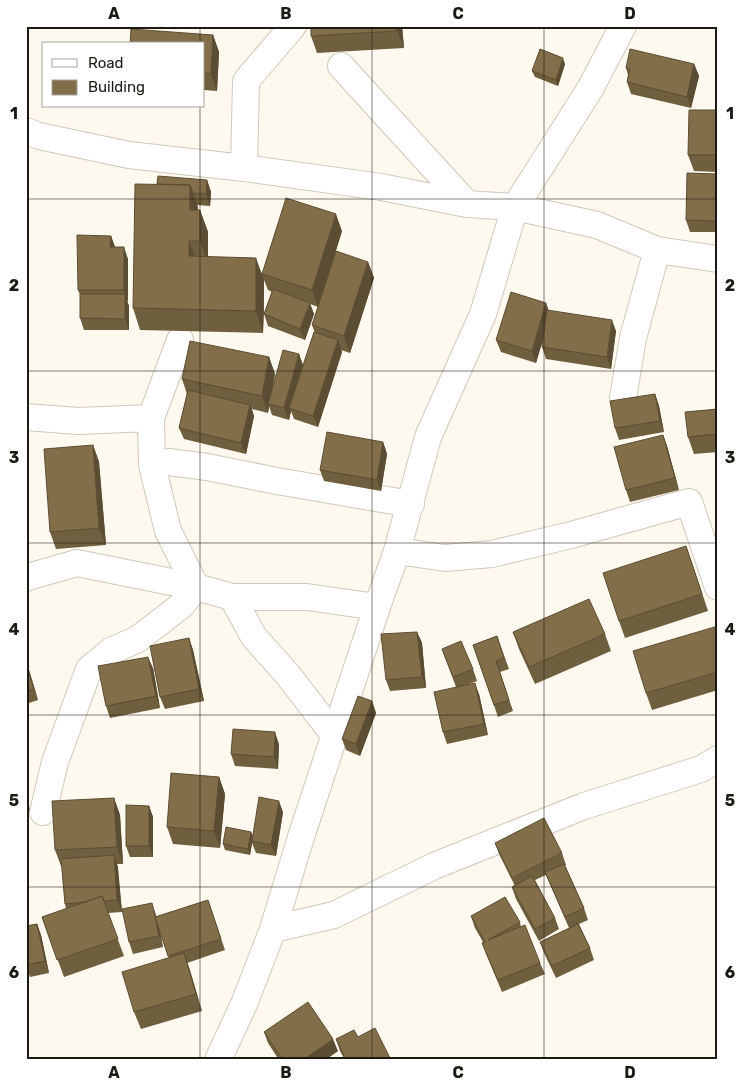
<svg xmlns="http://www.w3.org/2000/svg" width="744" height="1086" viewBox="0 0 744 1086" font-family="Rubik,sans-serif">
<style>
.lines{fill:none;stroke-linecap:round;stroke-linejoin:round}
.street-casing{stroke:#d1c8b9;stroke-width:28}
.street{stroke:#fff;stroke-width:26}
.wall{fill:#705f3f;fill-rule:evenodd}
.shaded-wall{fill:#5b4d33}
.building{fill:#826e49;stroke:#5b4d33}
.grid{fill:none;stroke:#1d1a14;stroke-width:1;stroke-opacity:0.55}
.neatline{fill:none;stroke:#1d1a14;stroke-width:2}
.grid-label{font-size:16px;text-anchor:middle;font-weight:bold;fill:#1d1a14}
</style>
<rect width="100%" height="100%" fill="#fef9ef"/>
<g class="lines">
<defs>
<path id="street" d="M341 66 467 204
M26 131 39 136 129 155 244 168 381 187 467 204 515 207 597 225 657 250 718 259
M244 168 246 81 293 26
M623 398 633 338 657 250
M26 417 78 421 151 418 152 465 168 531 196 587 232 597H307L377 607
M151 418 180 340
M152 465 169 462 207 467 277 481 411 504
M397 551 445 558 492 554 571 535 689 502 718 587
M26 578 31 576 77 563 196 587 182 605 138 639 111 651 89 669 55 762 43 812
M232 597 254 637 288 675 335 736
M273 929 334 915 434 866 584 806 701 769 718 759
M218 1060 244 1004 273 929 301 837 377 607 397 551 428 437 483 314 515 207 590 89 623 26"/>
</defs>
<use href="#street" class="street-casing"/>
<use href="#street" class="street"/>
</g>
<path class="wall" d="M402 26 404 48 317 53 311 36Z
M213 35 219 52 217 91 204 90V44Z
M565 64 558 86 535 77 532 71Z
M694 64 699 76 691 108 631 94 627 82 628 75 626 68Z
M718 110V172L694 171 688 155Z
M718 174V232H690L686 220Z
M207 180 211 192 210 206 197 205 198 210H200L208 232V257L262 273 342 231 322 297 368 262 374 278 350 353 341 350 342 352 318 427 294 419 291 411 289 420 272 415 269 406 268 413 252 409 254 416 246 454 184 439 179 428 187 394 182 379 269 357 275 374 273 386 299 354 303 365 315 333 312 325 318 307 310 304 314 314 305 340 268 326 264 314 263 333 140 330 133 308 157 184ZM264 280 268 290 272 292 264 314Z
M111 236 115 247 128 259V301H127L129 306V330H84L80 318V295L78 290Z
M546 303 548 310 616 331 611 369 546 359 542 347 543 340 536 363 501 352 496 340Z
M655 394 659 406 664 432 619 440 615 428Z
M718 409V452L694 454 688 437Z
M663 435 667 446 679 490 630 502 626 490Z
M383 442 387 454 381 491 324 481 320 470Z
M93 445 99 462 106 545 56 549 50 532Z
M26 515 29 530 26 531Z
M686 546 708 611 625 638 619 621Z
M718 626V690L652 710 646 693Z
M417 632 422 643 426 688 390 691 386 680Z
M513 632 605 634 611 651 535 684 519 649Z
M497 636 509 669 500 672 513 711 498 717 473 645Z
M189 638 193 650 204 701 165 709 160 697Z
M442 649 473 669 477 681 469 684 479 694 488 735 447 744 443 732 456 687Z
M26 660 38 700 26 704Z
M153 668 160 708 110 718 106 706Z
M372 701 376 713 360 756 346 750 342 739Z
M279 744 278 769 235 766 231 754Z
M219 777 225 794 220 848 173 844 167 827Z
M26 797 30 810 26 811Z
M114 798 120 815 123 864H117L122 912 108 913 124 956 64 977 42 917 66 909 65 904 62 866H61L55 850Z
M149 806 153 817V857H130L126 846Z
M283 812 276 856 256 853 252 843 250 855 225 850 223 844 251 832 253 836Z
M495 843 562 853 566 865H565L584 908 588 920 579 924 590 948 594 960 556 978 544 953 540 942 569 928 546 875 535 880 555 918 559 929 539 941 516 899 512 887 515 886 499 854Z
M208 900 225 950 187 963 202 1011 141 1029 134 1012 169 958 159 927 163 947 133 954 129 942 156 917Z
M471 916 520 922 521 927 540 963 545 974 502 992 486 954 482 943 483 942 475 928Z
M37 924 41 935 49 973 30 977 26 966V926Z
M264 1032 338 1051 325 1060H279L268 1043Z
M358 1037 391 1060H345L340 1051 336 1039Z"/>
<path class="shaded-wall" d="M397 26H402L404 48 397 31Z
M213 35 219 52 217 91 211 74Z
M563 58 565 64 558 86 556 80Z
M694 64 699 76 691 108 687 97Z
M207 180 211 192 210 206 206 194Z
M190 185 198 207 197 231 190 210Z
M200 210 208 232V263L200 241Z
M336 214 342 231 318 307 312 290Z
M111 236 115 247H110Z
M189 241 197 262 189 256Z
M124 247 128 259V301L124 290Z
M256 258 264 280 263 333 256 311Z
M368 262 374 278 350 353 344 336Z
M125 294 129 306V330L125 319Z
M310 303 314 314 305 340 300 329Z
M546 303 550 314 536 363 532 351Z
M612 320 616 331 611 369 607 357Z
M338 340 342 352 318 427 313 416Z
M299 354 303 366 289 408 291 411 289 420 284 408Z
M269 357 275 374 269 404H268L269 406 268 413 262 396Z
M655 394 659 406 664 432 660 421Z
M250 405 254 416 246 454 241 443Z
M663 435 667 446 679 490 675 478Z
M383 442 387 454 381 491 377 480Z
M93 445 99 462 106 545 99 528Z
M26 515 29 530 26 522Z
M686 546 692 563 708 611 702 594Z
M417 632 422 643 426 688 422 677Z
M189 638 193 650 204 701 199 689Z
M148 657 153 668 160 708 156 696Z
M26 660 38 700 34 689Z
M475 683 479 694 488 735 484 724Z
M372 701 376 713 360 756 356 744Z
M275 732 279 744 278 769 274 757Z
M219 777 225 794 220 848 214 831Z
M114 798 120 815 123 864 117 847Z
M279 801 283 812 276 856 271 845Z
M149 806 153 817V857L149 846Z
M251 832 253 838 252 841V843L250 855 248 849Z
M114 855 118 867 122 912 117 900Z
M152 903 156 915 163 947 159 936Z
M37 924 41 935 49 973 45 961Z
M184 953 190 970 202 1011 196 994Z
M333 1039 338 1051 325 1060H303Z"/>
<path class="building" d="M311 26H397V31L311 36Z
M131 29 213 35 211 74 204 73V44H130Z
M540 49 563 58 556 80 532 71Z
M630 49 694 64 687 97 627 82 630 69 626 68Z
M689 110H718V155H688Z
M687 173 718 174V221L686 220Z
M158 176 207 180 206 194 193 193 190 185 157 184Z
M135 184 190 185V210H200V241H189V256L256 258V311L133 308Z
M286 198 336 214 312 290 262 274Z
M77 235 111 236 110 247H124V290H78Z
M336 251 368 262 344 336 312 325Z
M273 289 310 303 300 329 264 314Z
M511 292 546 303 532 351 496 340Z
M80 294H125V319L80 318Z
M547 310 612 320 607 357 542 347Z
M314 332 338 340 313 416 289 408Z
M190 341 269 357 262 396 182 379Z
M283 350 299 354 284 408 268 404Z
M188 390 250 405 241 443 179 428Z
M655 394 660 421 615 428 610 401Z
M718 409V434L688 437 685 412Z
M327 432 383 442 377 480 320 470Z
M663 435 675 478 626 490 614 447Z
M93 445 99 528 50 532 44 449Z
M686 546 702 594 619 621 603 573Z
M589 599 605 634 529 667 513 632Z
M718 626V672L646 693 633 651Z
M417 632 422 677 386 680 381 634Z
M497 636 504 658 496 661 509 700 494 705 473 645Z
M189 638 199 689 160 697 150 646Z
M461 641 473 669 453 677 442 649Z
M148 657 156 696 106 706 98 666Z
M26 663 34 689 26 691Z
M475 683 484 724 443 732 434 692Z
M358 696 372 701 356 744 342 739Z
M233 729 275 732 274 757 231 754Z
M171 773 219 777 214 831 167 827Z
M259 797 279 801 271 845 252 841Z
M114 798 117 847 55 850 52 801Z
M126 805 149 806V846H126Z
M544 818 562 853 512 878 495 843Z
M226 827 251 832 248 849 223 844Z
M114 855 117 900 104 901 102 896 85 902 65 904 61 859Z
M564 864 584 908 565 917 545 872Z
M532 876 555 918 535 929 512 887Z
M102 896 118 939 57 960 42 917Z
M505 897 520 922 488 940 525 925 540 963 498 980 482 943 485 942 471 916Z
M208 900 221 939 168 956 155 917Z
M152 903 159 936 129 942 122 909Z
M37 924 45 961 26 965V926Z
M578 924 590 948 552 966 540 942Z
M184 953 196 994 134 1012 122 972Z
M308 1002 333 1039 303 1060H283L264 1032Z
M375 1028 391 1060H346L336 1039 354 1030 358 1037Z"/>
<path class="grid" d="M200 26V44M372 26V1060M544 26V1060M200 106V1060M26 199H718M26 371H718M26 543H718M26 715H718M26 887H718"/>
<rect width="744" height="1086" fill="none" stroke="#ffffff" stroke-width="55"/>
<rect x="42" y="42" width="162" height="65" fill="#ffffff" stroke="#a5a3a1"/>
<rect x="52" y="59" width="25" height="8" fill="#ffffff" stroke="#a5a3a1"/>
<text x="88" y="68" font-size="15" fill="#1d1a14">Road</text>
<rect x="52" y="80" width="25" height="15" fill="#826e49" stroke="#a5a3a1"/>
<text x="88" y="92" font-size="15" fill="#1d1a14">Building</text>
<rect x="28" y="28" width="688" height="1030" class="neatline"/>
<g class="grid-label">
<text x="114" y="19">A</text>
<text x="286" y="19">B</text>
<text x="458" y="19">C</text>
<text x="630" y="19">D</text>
<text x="14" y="119">1</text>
<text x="730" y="119">1</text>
<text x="14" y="291">2</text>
<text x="730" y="291">2</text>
<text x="14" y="463">3</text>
<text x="730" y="463">3</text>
<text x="14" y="635">4</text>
<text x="730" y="635">4</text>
<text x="14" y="806">5</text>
<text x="730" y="806">5</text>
<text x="14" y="978">6</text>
<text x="730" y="978">6</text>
<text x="114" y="1078">A</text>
<text x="286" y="1078">B</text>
<text x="458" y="1078">C</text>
<text x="630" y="1078">D</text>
</g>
</svg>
